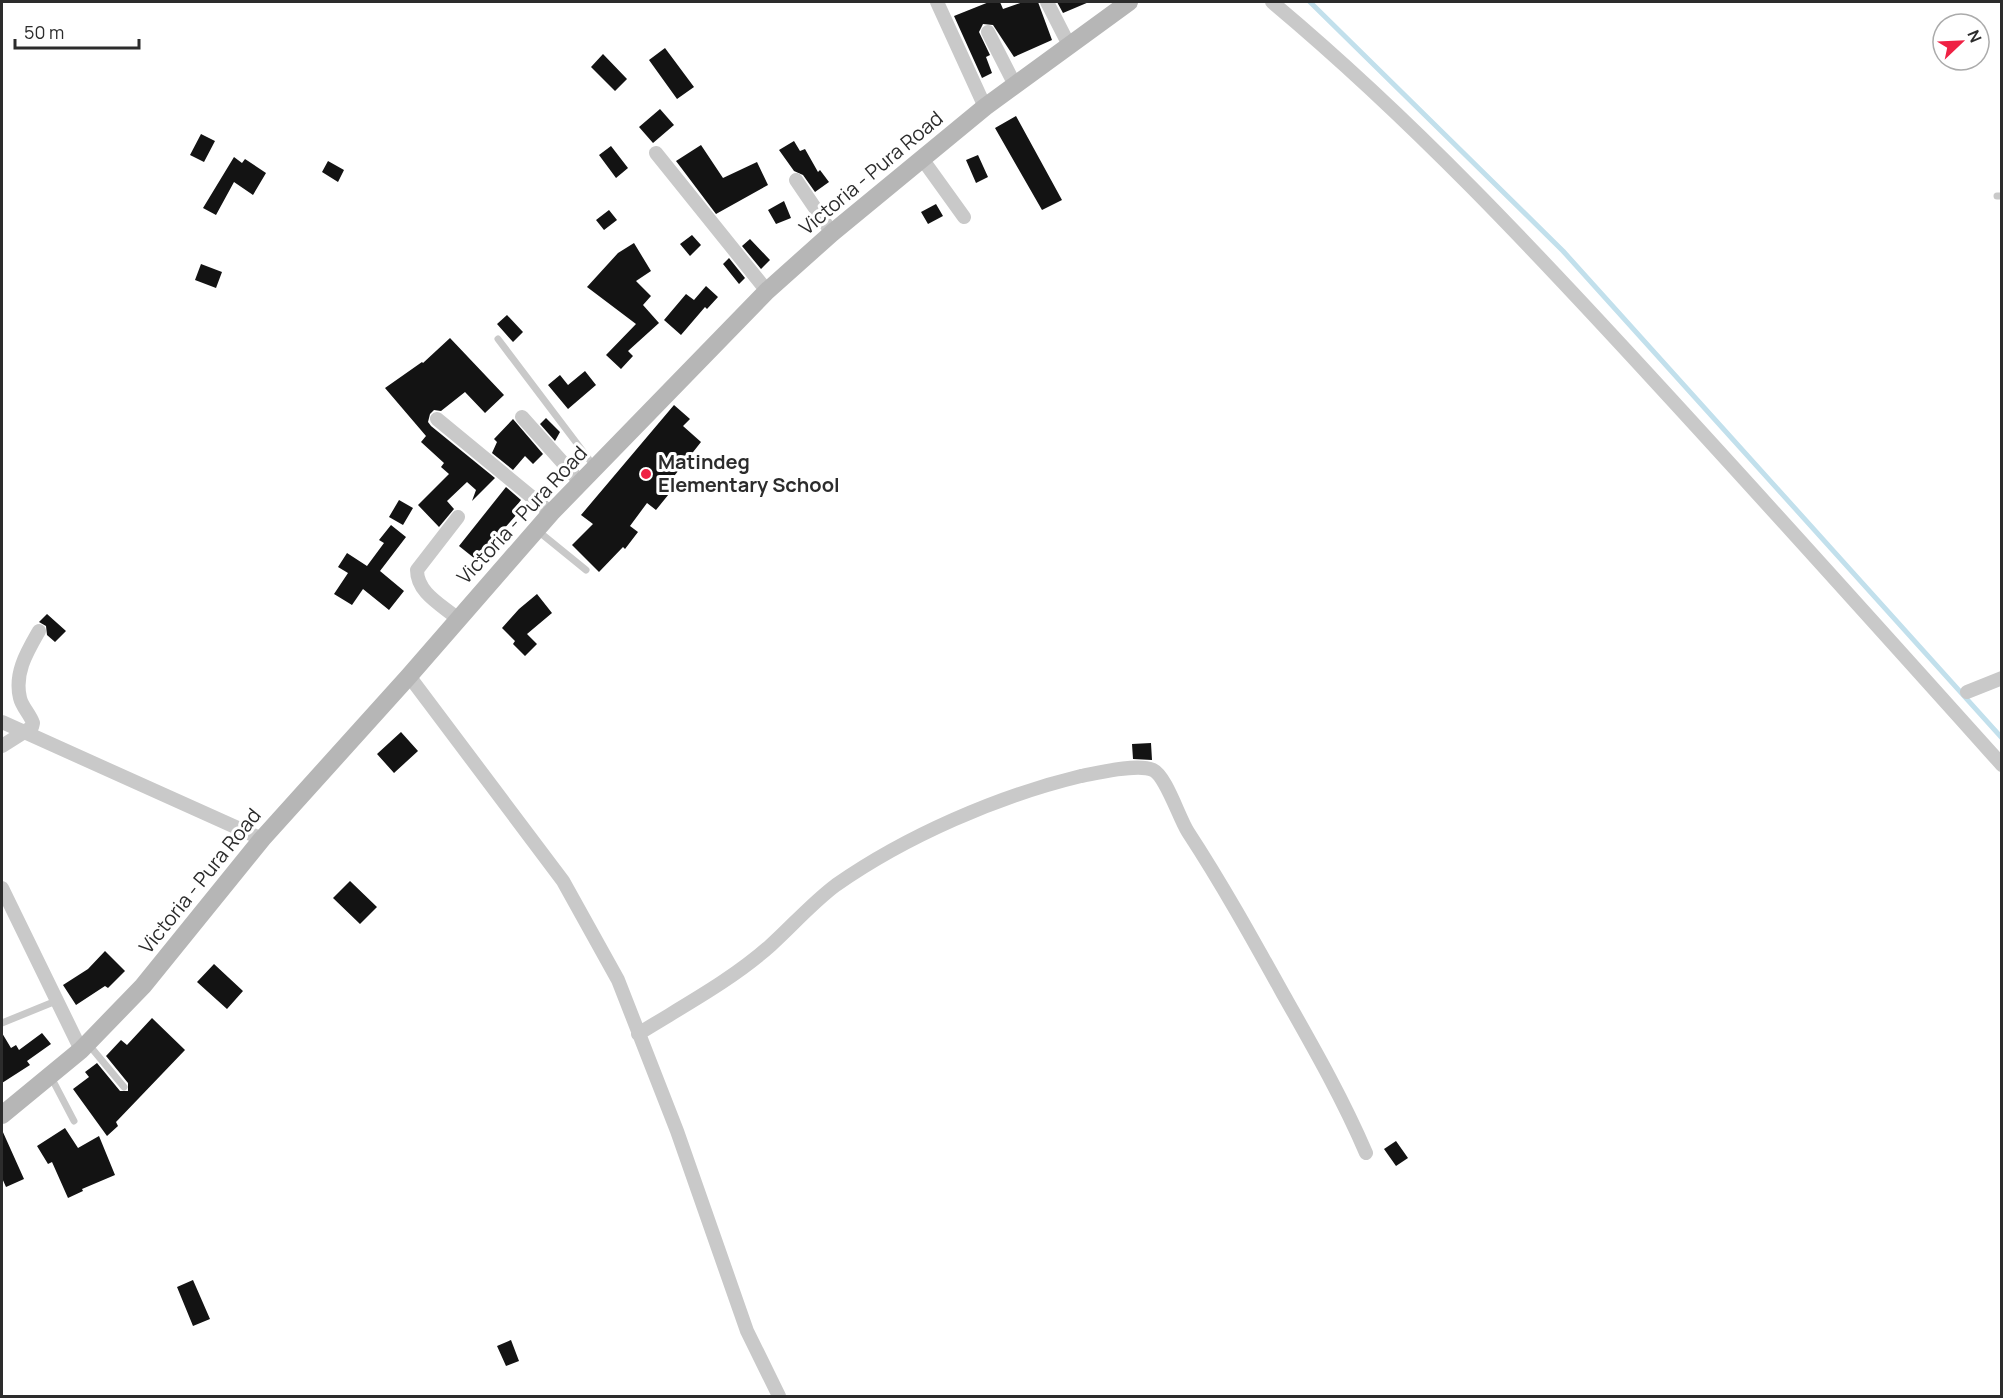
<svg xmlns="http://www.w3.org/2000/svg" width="2003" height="1398" viewBox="0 0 2003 1398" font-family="Manrope,sans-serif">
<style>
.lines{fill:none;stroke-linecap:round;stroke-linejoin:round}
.stream{stroke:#c2e0ec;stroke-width:5}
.building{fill:#131313}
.service{stroke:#c9c9c9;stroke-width:7}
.minor{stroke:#c9c9c9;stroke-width:14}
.secondary{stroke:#b6b6b6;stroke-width:18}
.poi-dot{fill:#ef2144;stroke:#fff;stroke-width:2}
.labels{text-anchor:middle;stroke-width:6;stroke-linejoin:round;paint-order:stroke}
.street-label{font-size:20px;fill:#2c2c2c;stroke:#fff}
.poi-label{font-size:20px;font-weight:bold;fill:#2c2c2c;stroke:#fff;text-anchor:start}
</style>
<rect width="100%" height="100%" fill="#fff"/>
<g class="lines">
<path class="stream" d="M1310 2 1563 251 2002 738"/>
</g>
<path class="building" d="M989 2H1000L1003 9 1023 2H1038L1052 40 1014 57 993 25 983 24 979 32 990 55 986 57 992 73 982 78 954 16Z
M1057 2H1089L1063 13Z
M665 48 694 87 677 99 649 60Z
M603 54 627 79 615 91 591 67Z
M660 109 674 125 653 143 639 127Z
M1016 116 1062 200 1042 210 995 128Z
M201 134 215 141 204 162 190 155Z
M794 141 800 151 805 149 818 172 820 170 829 182 815 192 803 175 794 171 779 150Z
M701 145 723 178 757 162 768 185 716 214 676 161Z
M611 146 628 168 616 178 599 155Z
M978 155 988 177 976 183 966 160Z
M234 157 242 163 245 159 266 173 253 195 234 182 216 215 203 208Z
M328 161 344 170 338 182 322 172Z
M784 201 791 218 776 224 768 210Z
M936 204 943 216 928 224 921 212Z
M609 210 617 220 604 230 596 220Z
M692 235 701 245 690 256 680 244Z
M750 239 770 260 761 269 742 246Z
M634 243 651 271 636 281 651 296 643 305 659 323 628 351 633 356 621 369 606 355 636 324 587 287 618 253Z
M729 258 745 278 739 284 723 264Z
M201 264 222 272 216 288 195 280Z
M706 286 718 297 707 309 705 307 681 335 664 320 686 294 694 300Z
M507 315 523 332 513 342 497 324Z
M450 338 504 395 485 413 465 392 441 411 434 410 430 414 428 422 431 426 495 478 472 501 476 490 467 482 447 501 454 509 439 527 418 505 449 474 441 467 444 463 421 442 426 436 385 388 422 362 423 363Z
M585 371 596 385 568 409 548 385 560 375 568 385Z
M674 405 690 419 683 426 701 442 671 480 677 484 656 510 647 503 630 526 638 532 625 549 623 547 599 572 572 545 593 524 581 515Z
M546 418 560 432 555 441 540 424Z
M513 419 543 454 533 464 525 456 513 470 492 453 497 442 494 439Z
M506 487 521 500 514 509 518 513 488 547 490 548 479 562 459 546Z
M399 500 413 508 403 525 389 517Z
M391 525 406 537 380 571 404 591 389 610 363 589 352 605 334 594 348 573 338 567 347 553 367 566 384 543 379 540Z
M537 594 552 613 527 634 537 644 525 656 513 644 515 641 502 628 519 609Z
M47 614 66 631 55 642 47 635 46 626 39 622Z
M401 732 418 751 394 773 377 754Z
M1151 743 1152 760 1133 759 1132 744Z
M350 881 377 907 360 924 333 898Z
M105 951 125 971 108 988 105 986 76 1005 63 985 88 969Z
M214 964 243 991 227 1009 197 982Z
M152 1018 185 1050 116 1122 118 1126 107 1136 73 1089 89 1077 85 1072 97 1063 120 1091H128V1083L106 1056 121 1040 127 1045Z
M2 1033 11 1048 16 1045 19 1050 42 1033 51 1044 27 1061 30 1065 2 1083Z
M65 1128 78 1148 99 1136 115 1175 82 1189 83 1191 68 1198 52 1162 48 1164 37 1146Z
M2 1130 24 1179 6 1187 2 1178Z
M1396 1141 1408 1158 1396 1166 1384 1149Z
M193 1280 210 1319 193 1326 177 1287Z
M511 1340 519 1361 506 1366 497 1346Z"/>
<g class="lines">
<path class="service" d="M1997 196H2002
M498 339 594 466
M538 531 586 570
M2 1023 56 1001
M89 1045 124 1087
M51 1077 74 1121"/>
<path class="minor" d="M937 2 985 107
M1047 2 1069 45
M1272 2C1412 119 1537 253 1660 387 1775 512 1888 638 2002 765
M988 32 1015 85
M656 153 767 291
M923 160 964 217
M796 180 832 233
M522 417 581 483
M437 419 551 513
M458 517 417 570C417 593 442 605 458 619
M409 676 563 881 618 980 677 1131 747 1331 779 1396
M1967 692 2002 678
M2 722 262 839
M2 746 32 727 33 723C30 714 22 707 20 698 14 673 27 652 39 631
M2 888 81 1050
M638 1034C683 1006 732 980 771 945 793 925 812 903 836 885 906 836 998 796 1081 776 1097 773 1137 763 1153 770 1166 776 1179 818 1188 832 1222 884 1252 938 1282 992 1312 1045 1342 1097 1366 1153"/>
<path class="secondary" d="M2 1115 81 1050 143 986 262 839 409 676 551 513 767 291 832 233 985 107 1129 2"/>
</g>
<circle class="poi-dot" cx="646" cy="474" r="6"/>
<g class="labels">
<g class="street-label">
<text transform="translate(871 173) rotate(-40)" y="7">Victoria - Pura Road</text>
<text transform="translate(522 515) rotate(-47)" y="7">Victoria - Pura Road</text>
<text transform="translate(200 881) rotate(-51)" y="7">Victoria - Pura Road</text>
</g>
<g class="poi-label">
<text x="658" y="469">Matindeg<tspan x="658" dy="23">Elementary School</tspan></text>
</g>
</g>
<rect width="2003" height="1398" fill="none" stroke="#2c2c2c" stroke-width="6"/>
<g transform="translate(1961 42) rotate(67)"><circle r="28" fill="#ffffff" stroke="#ababab" stroke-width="1.5"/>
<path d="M0-4.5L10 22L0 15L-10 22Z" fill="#ef2144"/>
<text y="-9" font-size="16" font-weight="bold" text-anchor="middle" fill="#2c2c2c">N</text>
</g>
<path d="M15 39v9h124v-9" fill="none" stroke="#2c2c2c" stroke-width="3"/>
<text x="24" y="39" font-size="18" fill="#2c2c2c" stroke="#ffffff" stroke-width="4.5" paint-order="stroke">50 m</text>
</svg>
